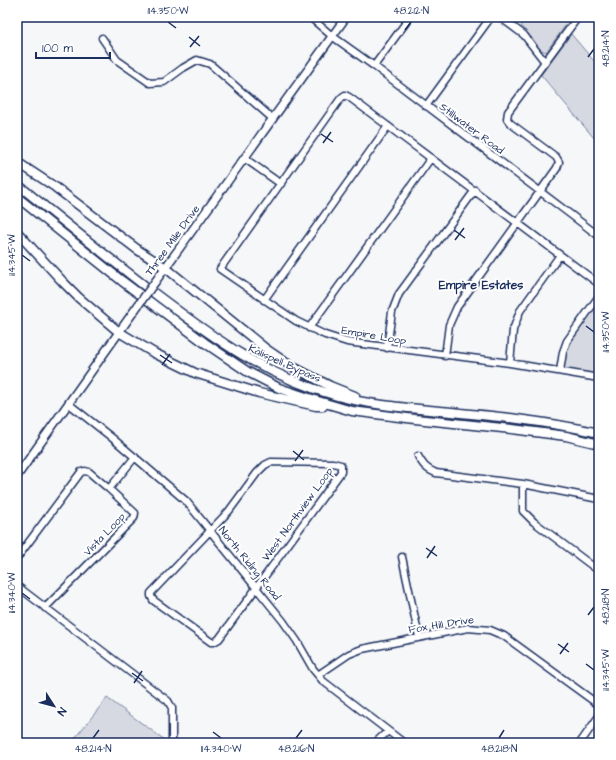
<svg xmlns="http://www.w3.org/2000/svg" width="616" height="760" viewBox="0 0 616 760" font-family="'Architects Daughter',sans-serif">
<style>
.green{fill:#d6d9e2;stroke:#7884a0}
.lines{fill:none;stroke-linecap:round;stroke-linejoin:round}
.minor-casing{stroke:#1b2f5e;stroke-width:9}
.major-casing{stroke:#1b2f5e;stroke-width:10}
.highway-casing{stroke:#1b2f5e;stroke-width:11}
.minor{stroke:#fff;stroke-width:6}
.major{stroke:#fff;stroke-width:7}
.highway{stroke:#fff;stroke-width:8}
.major-bridge-casing{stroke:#1b2f5e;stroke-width:10;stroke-linecap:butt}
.major-bridge{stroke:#fff;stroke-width:7}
.ticks{fill:none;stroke:#1b2f5e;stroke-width:1.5}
.labels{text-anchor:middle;stroke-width:4;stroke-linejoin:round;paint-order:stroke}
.street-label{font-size:11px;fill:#1b2f5e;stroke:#fff}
.neighbourhood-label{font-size:12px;font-weight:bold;fill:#1b2f5e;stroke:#fff}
.neatline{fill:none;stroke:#1b2f5e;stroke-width:1.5}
.ticks-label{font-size:10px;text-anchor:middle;fill:#1b2f5e}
</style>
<rect width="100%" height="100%" fill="#f6f7f9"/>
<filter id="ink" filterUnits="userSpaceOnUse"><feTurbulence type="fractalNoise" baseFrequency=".025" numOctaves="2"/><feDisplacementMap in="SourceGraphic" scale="8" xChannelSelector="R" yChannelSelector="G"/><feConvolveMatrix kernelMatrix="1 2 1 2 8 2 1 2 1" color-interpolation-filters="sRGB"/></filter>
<g filter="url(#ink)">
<path class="green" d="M528 17H569L571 18 546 52 539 49 521 26Z
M571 34 599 67V144L541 75Z
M599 300V374L564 369 563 367 566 348Z
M107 698 169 743H71Z"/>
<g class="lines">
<defs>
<path id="minor" d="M310 17 332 36 374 66 599 236
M500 17 524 35 545 62
M102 38 117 60 150 83 164 82 183 68 197 60 210 64 273 119
M374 66 410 17
M426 106 491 17
M244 158 281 184
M599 284 349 97 345 95 341 98 220 269 296 321 325 335 347 342 510 363 599 378
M264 300 388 126
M309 328 431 158
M387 348 392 312 399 294 475 190
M445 356 449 325 457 307 557 168 559 162 556 157 510 123 507 119 508 112 578 17
M510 363 513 330 520 311 560 255
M560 371 563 352 567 341 599 296
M69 404 111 437 186 501 283 621 297 641 313 669 323 681 404 743
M418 456C423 465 426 469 436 473L523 484 599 499
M271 462 333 463 341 465V472L219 639 214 642H211L153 600 151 596V593L229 511 257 473 265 465Z
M523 484V511L534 522 599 571
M109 489 135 457
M402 557 419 637
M17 558 81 472 85 471 89 472 109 489 135 513 134 518 45 608
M17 586 168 701 172 708V743
M318 675 349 654 362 649 468 628 490 630 504 636 599 705
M375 743 388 731
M580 743 599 716"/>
<path id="major" d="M155 282 346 17
M17 476 139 304"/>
<path id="highway" d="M17 162 55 187 138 250 166 268 266 349 291 366 330 386 355 396
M17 184C64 222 111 260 158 296 215 339 267 377 337 396 370 405 406 408 440 411 494 416 547 421 599 433
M17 197 122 281 205 343 248 372 279 388 318 401 352 411 415 419 512 429 566 436 599 444
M17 232 63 282 79 298 119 332 154 353 195 373 259 393 316 406H323"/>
</defs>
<use href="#minor" class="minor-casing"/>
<use href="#major" class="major-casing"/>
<use href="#highway" class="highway-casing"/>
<use href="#minor" class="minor"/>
<use href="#major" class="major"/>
<use href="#highway" class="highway"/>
<defs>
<path id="major-bridge" d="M139 304 155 282"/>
</defs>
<use href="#major-bridge" class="major-bridge-casing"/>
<use href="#major-bridge" class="major-bridge"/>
</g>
</g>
<path class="ticks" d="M168 22 176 28M405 30 411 22M189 37 200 46M190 47 199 36M588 57 594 49M321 134 333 142M323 143 331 132M454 230 465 238M455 240 464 228M22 255 30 261M586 326 594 332M160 355 172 363M162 365 170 354M293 451 304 460M295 461 303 450M426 548 437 556M427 558 435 546M22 593 30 599M588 615 594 607M558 644 569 652M560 654 568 643M586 664 594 670M132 673 143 681M134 683 142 671M213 732 221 738M93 738 99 730M296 738 302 730M499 738 504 730"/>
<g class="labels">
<g class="street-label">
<text transform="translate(472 128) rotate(37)" y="4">Stillwater Road</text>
<text transform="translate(172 240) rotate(-54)" y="4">Three Mile Drive</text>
<text transform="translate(374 335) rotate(10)" y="4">Empire Loop</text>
<text transform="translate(285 363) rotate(24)" y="4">Kalispell Bypass</text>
<text transform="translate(297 514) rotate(-54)" y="4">West Northview Loop</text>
<text transform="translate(104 534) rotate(-46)" y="4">Vista Loop</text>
<text transform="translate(250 563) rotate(51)" y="4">North Riding Road</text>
<text transform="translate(441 624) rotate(-9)" y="4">Fox Hill Drive</text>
</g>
<g class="neighbourhood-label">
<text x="481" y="289">Empire Estates</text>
</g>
</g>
<rect width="616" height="760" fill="none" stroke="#fff" stroke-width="44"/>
<g transform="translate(54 706) rotate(126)" stroke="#ffffff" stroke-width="3" paint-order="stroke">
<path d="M0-3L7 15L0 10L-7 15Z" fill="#1b2f5e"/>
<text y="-6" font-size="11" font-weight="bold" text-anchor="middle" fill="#1b2f5e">N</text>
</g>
<path d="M36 52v6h74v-6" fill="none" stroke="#1b2f5e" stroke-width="2"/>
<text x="42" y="52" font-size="12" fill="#1b2f5e" stroke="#ffffff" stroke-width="3" paint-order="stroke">100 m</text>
<rect x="22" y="22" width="572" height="716" class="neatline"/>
<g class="ticks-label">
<text x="168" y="14">114.350°W</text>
<text x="411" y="14">48.212°N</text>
<text transform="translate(605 49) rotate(-90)" y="4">48.214°N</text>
<text transform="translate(11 255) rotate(-90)" y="4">114.345°W</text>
<text transform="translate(605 332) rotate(-90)" y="4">114.350°W</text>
<text transform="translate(11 593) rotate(-90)" y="4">114.340°W</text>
<text transform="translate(605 607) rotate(-90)" y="4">48.218°N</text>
<text transform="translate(605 670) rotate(-90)" y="4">114.345°W</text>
<text x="93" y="752">48.214°N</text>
<text x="221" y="752">114.340°W</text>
<text x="296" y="752">48.216°N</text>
<text x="499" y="752">48.218°N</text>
</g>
</svg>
